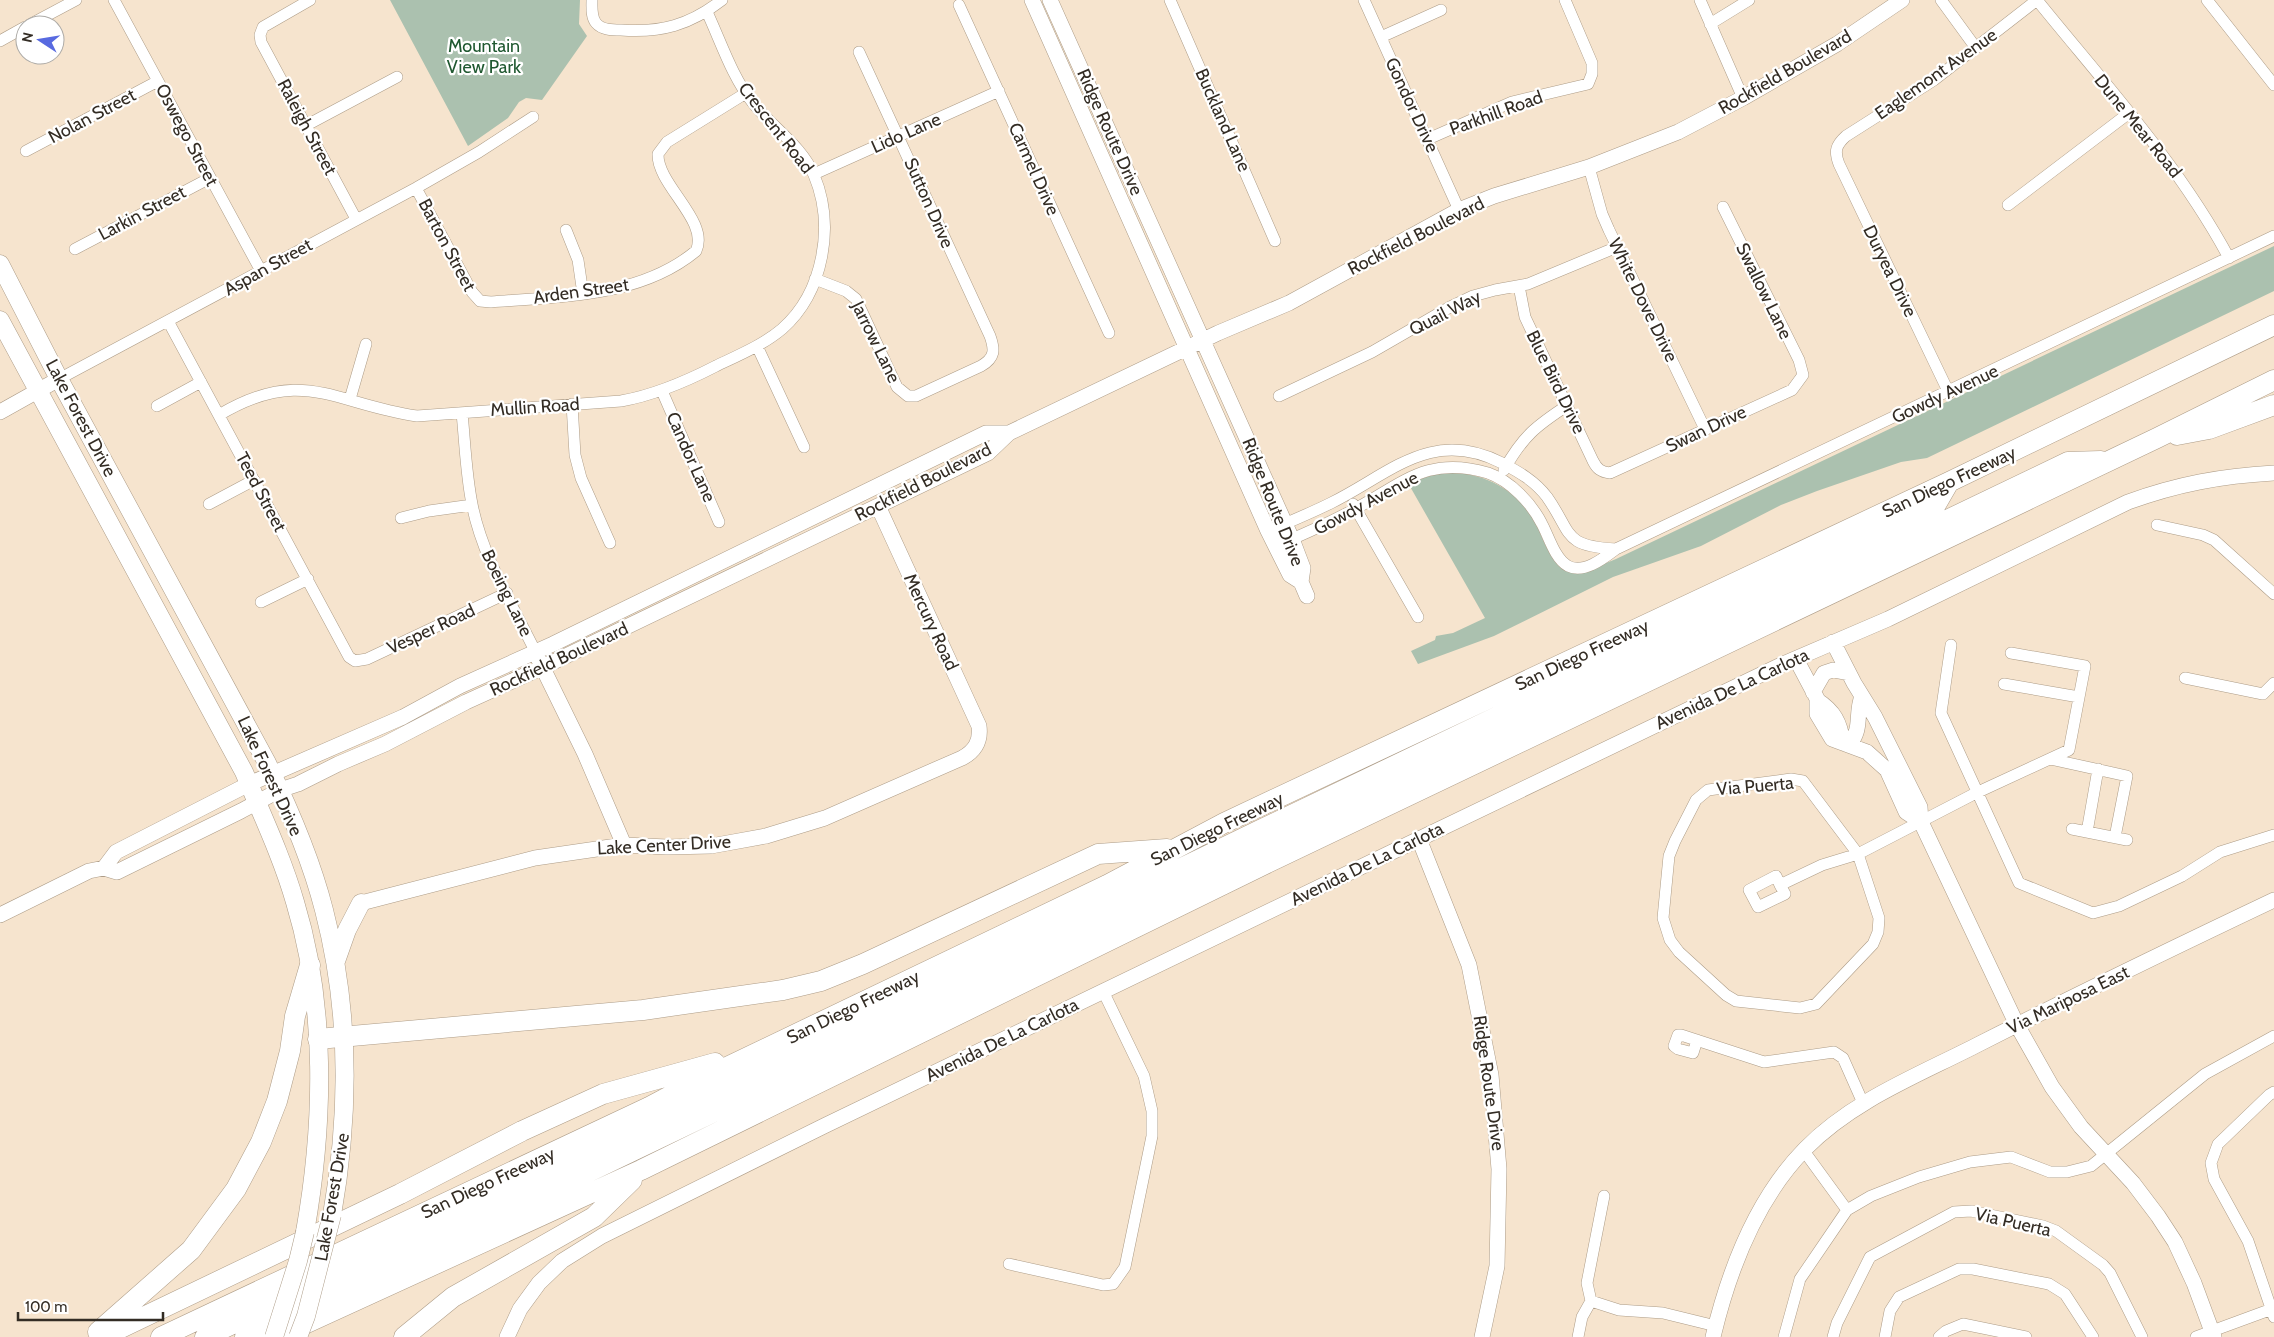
<svg xmlns="http://www.w3.org/2000/svg" width="2274" height="1337" viewBox="0 0 2274 1337" font-family="Cabin,sans-serif">
<style>
.green{fill:#abc1af}
.lines{fill:none;stroke-linecap:round;stroke-linejoin:round}
.street-casing{stroke:#ad9c87;stroke-width:12}
.secondary-casing{stroke:#ad9c87;stroke-width:16}
.primary-casing{stroke:#ad9c87;stroke-width:19}
.highway-casing{stroke:#ad9c87;stroke-width:21}
.street{stroke:#fff;stroke-width:11}
.secondary{stroke:#fff;stroke-width:15}
.primary{stroke:#fff;stroke-width:18}
.highway{stroke:#fff;stroke-width:20}
.primary-bridge-casing{stroke:#ad9c87;stroke-width:19;stroke-linecap:butt}
.primary-bridge{stroke:#fff;stroke-width:18}
.labels{text-anchor:middle;stroke-width:4.5;stroke-linejoin:round;paint-order:stroke}
.park-label{font-size:18px;fill:#1f5830;stroke:#fff}
.street-label{font-size:18px;fill:#332c24;stroke:#fff}
</style>
<rect width="100%" height="100%" fill="#f6e4ce"/>
<path class="green" d="M390 0H580L579 24 587 36 542 100 526 98 519 102 508 118 468 146Z
M2274 246V291L1927 458 1901 462 1817 491 1781 505 1701 546 1613 577 1494 636 1418 664 1411 651 1435 640 1436 636 1453 633 1485 618 1408 483C1421 479 1435 473 1449 473 1480 472 1511 487 1529 512 1539 525 1544 548 1555 560 1561 566 1576 569 1584 572L1616 559Z"/>
<g class="lines">
<defs>
<path id="street" d="M114 0 261 271
M310 0 263 27 260 35 261 42 356 219
M592 0C592 7 591 17 596 23 602 30 612 30 621 30 661 33 690 25 722 0
M1170 0 1275 241
M1364 0 1459 210
M1700 0 1743 98
M1941 0 1976 48
M2037 0C2104 83 2178 163 2229 258
M2207 0 2274 85
M959 5 1109 333
M1710 24 1749 0
M29 25 76 0
M1381 37 1441 10
M0 41 25 27
M307 125 397 77
M1428 139 1512 102 1588 84 1592 74V63L1565 0
M26 151 158 81
M1589 167 1602 214 1609 230 1705 429
M814 174 999 91
M416 188 472 292 480 301 491 302C560 296 639 298 696 251 710 221 657 185 658 154L667 142 746 93
M2008 205 2129 113
M566 230 578 260 583 294
M75 249 210 178
M815 279 846 291 856 299 897 387 908 396H916L981 366C995 358 995 350 990 336L859 52
M1519 286 1525 317 1593 461C1597 469 1601 472 1610 473L1792 390 1803 375 1799 360 1723 207
M168 321 349 657 355 661 367 659 507 593
M757 346 804 447
M59 379 416 188 479 152 533 117
M662 391 719 522
M1949 393 1839 164C1834 151 1836 145 1846 136L1934 80 2037 0
M1279 396 1372 352 1450 307 1473 296 1495 290 1528 284 1617 247
M350 399 366 344
M572 404 575 455 581 478 610 543
M157 406 201 382
M462 413C465 443 466 474 472 504 482 556 512 604 535 651
M219 415C303 365 334 404 417 416L621 401C655 395 685 382 716 366 739 355 763 345 782 329 824 292 835 225 814 175 802 146 772 127 753 103 732 77 721 42 707 12
M1504 470C1523 436 1536 426 1568 405
M209 504 254 480
M1353 504 1418 617
M401 518 429 511 472 505
M2157 525 2203 535 2214 540 2274 594
M1268 531C1289 522 1311 513 1331 503 1390 474 1431 427 1502 463 1519 472 1535 481 1547 497 1573 534 1562 546 1616 549
M1276 546C1302 535 1329 523 1355 509 1403 483 1428 455 1488 473 1511 481 1532 504 1542 524 1549 537 1555 559 1568 566 1584 574 1604 558 1616 549L2274 236
M261 602 308 579
M1951 645 1941 713 2019 883 2093 913 2119 906 2182 876 2220 852 2274 835
M2185 678 2263 694 2274 683
M2004 684 2079 697
M2050 759 2127 776 2115 837
M1791 779 1803 781 1858 854 1879 918 1878 932 1873 944 1816 1004 1800 1008 1736 1001 1726 995 1679 952 1670 940 1663 918 1669 856 1675 841 1696 800 1708 790Z
M2072 829 2127 840
M2087 832 2098 769
M1780 885 1776 876 1749 890 1758 907 1785 894 1780 885 1822 865 1858 854 1976 793 2069 750 2085 666 2011 653
M1697 1040 1693 1053 1678 1049 1674 1046 1678 1035H1681L1764 1062 1834 1052 1843 1058 1863 1103
M2274 1092 2269 1095 2218 1144 2211 1163 2214 1179 2248 1241 2274 1317
M1804 1151 1847 1210
M1009 1264 1103 1285 1113 1284 1125 1267 1152 1136V1111L1144 1076 1103 991
M1591 1301 1619 1310 1663 1313 1716 1326
M1578 1337 1582 1317 1591 1301 1587 1283 1604 1196
M1784 1337 1800 1279 1847 1210 1871 1196 1919 1177 1970 1162 2011 1157 2050 1172H2067L2091 1166 2205 1074 2274 1036
M1833 1337 1837 1323 1870 1257 1954 1212 1971 1211 2043 1226 2056 1231 2103 1265 2110 1273 2142 1337
M1885 1337 1890 1311 1899 1297 1959 1269H1973L2049 1284 2065 1294 2093 1337
M1939 1337 1946 1331 1963 1324 2026 1337
M2196 1337 2272 1309"/>
<path id="secondary" d="M1032 0 1268 531 1290 575 1301 582 1307 596
M1050 0 1292 539 1303 568 1301 582
M0 412 59 379
M1833 642 1854 683 1875 717 1920 807 1921 822 2017 1025 2052 1087 2081 1127 2133 1183 2158 1216 2175 1242 2194 1283 2214 1337
M538 658 585 754 624 845
M1796 659 1822 708
M1813 692 1824 673 1833 670 1849 673
M1817 700V714L1832 739 1867 752 1887 770 1906 812 1921 822
M1817 700C1834 711 1840 722 1843 743
M1849 745C1863 728 1855 715 1862 696
M1419 839 1469 965 1491 1075 1499 1169 1497 1266 1482 1337
M104 868 116 852 249 784 403 717 460 686 553 644 986 433H1009
M361 903 535 858 624 845 667 847 711 846 766 836 825 818 962 758C975 751 981 741 979 726L878 506
M0 915 89 871 104 868 117 872 241 811 280 790 298 784 338 764 385 744 466 702 543 667 988 453 1009 433 1218 333 1289 303 1459 210 1494 196 1589 167 1678 132 1743 98 1837 44 1902 0
M507 1337 520 1309 539 1283 562 1261 602 1236 826 1125 1419 839 1781 665 1888 619 2128 502C2178 484 2221 476 2274 473
M1713 1337C1729 1270 1756 1199 1805 1149 1853 1100 1919 1075 1979 1044 2076 995 2175 947 2274 900"/>
<path id="primary" d="M0 264 59 379 266 761C289 808 311 859 324 910 350 1010 350 1113 332 1215
M0 320 244 772C262 815 282 857 295 902 327 1007 324 1125 305 1232
M336 961 347 930 361 903"/>
<path id="highway" d="M2177 435 2209 429 2274 405
M318 1039 643 1010 783 990 821 981 863 964 1098 854 1167 849
M98 1332 191 1250 236 1189 261 1142 277 1101 290 1051 295 1016 310 965
M102 1337 400 1194 522 1131 603 1094 715 1063
M161 1337 649 1107 700 1080 1107 885 1224 823 1949 482 2274 325
M205 1337 567 1166 1258 831 1934 508 1949 482
M245 1337 2068 462 2101 461
M276 1337 641 1170 1261 866 2157 438 2274 380
M404 1337 453 1297 594 1217 632 1180"/>
</defs>
<use href="#street" class="street-casing"/>
<use href="#secondary" class="secondary-casing"/>
<use href="#primary" class="primary-casing"/>
<use href="#highway" class="highway-casing"/>
<use href="#street" class="street"/>
<use href="#secondary" class="secondary"/>
<use href="#primary" class="primary"/>
<use href="#highway" class="highway"/>
<defs>
<path id="primary-bridge" d="M274 1337 298 1261 305 1232
M298 1337 306 1316 332 1215"/>
</defs>
<use href="#primary-bridge" class="primary-bridge-casing"/>
<use href="#primary-bridge" class="primary-bridge"/>
</g>
<g class="labels">
<g class="park-label">
<text x="484" y="52">Mountain<tspan x="484" dy="21">View Park</tspan></text>
</g>
<g class="street-label">
<text transform="translate(1785 72) rotate(-30)" y="6">Rockfield Boulevard</text>
<text transform="translate(1936 74) rotate(-35)" y="6">Eaglemont Avenue</text>
<text transform="translate(1412 105) rotate(65)" y="6">Gondor Drive</text>
<text transform="translate(1496 113) rotate(-20)" y="6">Parkhill Road</text>
<text transform="translate(92 116) rotate(-28)" y="6">Nolan Street</text>
<text transform="translate(1223 120) rotate(66)" y="6">Buckland Lane</text>
<text transform="translate(2138 126) rotate(51)" y="6">Dune Mear Road</text>
<text transform="translate(307 127) rotate(62)" y="6">Raleigh Street</text>
<text transform="translate(776 128) rotate(52)" y="6">Crescent Road</text>
<text transform="translate(1110 132) rotate(66)" y="6">Ridge Route Drive</text>
<text transform="translate(906 133) rotate(-24)" y="6">Lido Lane</text>
<text transform="translate(187 135) rotate(62)" y="6">Oswego Street</text>
<text transform="translate(1034 169) rotate(66)" y="6">Carmel Drive</text>
<text transform="translate(929 203) rotate(66)" y="6">Sutton Drive</text>
<text transform="translate(142 213) rotate(-28)" y="6">Larkin Street</text>
<text transform="translate(1416 236) rotate(-27)" y="6">Rockfield Boulevard</text>
<text transform="translate(447 245) rotate(62)" y="6">Barton Street</text>
<text transform="translate(268 267) rotate(-29)" y="6">Aspan Street</text>
<text transform="translate(1890 271) rotate(64)" y="6">Duryea Drive</text>
<text transform="translate(581 291) rotate(-8)" y="6">Arden Street</text>
<text transform="translate(1764 291) rotate(64)" y="6">Swallow Lane</text>
<text transform="translate(1643 300) rotate(64)" y="6">White Dove Drive</text>
<text transform="translate(1445 313) rotate(-27)" y="6">Quail Way</text>
<text transform="translate(876 342) rotate(64)" y="6">Jarrow Lane</text>
<text transform="translate(1556 382) rotate(64)" y="6">Blue Bird Drive</text>
<text transform="translate(1945 394) rotate(-25)" y="6">Gowdy Avenue</text>
<text transform="translate(535 407) rotate(-4)" y="6">Mullin Road</text>
<text transform="translate(81 418) rotate(62)" y="6">Lake Forest Drive</text>
<text transform="translate(1706 429) rotate(-25)" y="6">Swan Drive</text>
<text transform="translate(691 457) rotate(66)" y="6">Candor Lane</text>
<text transform="translate(923 482) rotate(-27)" y="6">Rockfield Boulevard</text>
<text transform="translate(1949 482) rotate(-25)" y="6">San Diego Freeway</text>
<text transform="translate(261 492) rotate(62)" y="6">Teed Street</text>
<text transform="translate(1273 502) rotate(68)" y="6">Ridge Route Drive</text>
<text transform="translate(1366 503) rotate(-28)" y="6">Gowdy Avenue</text>
<text transform="translate(507 593) rotate(64)" y="6">Boeing Lane</text>
<text transform="translate(931 622) rotate(65)" y="6">Mercury Road</text>
<text transform="translate(431 629) rotate(-25)" y="6">Vesper Road</text>
<text transform="translate(1582 655) rotate(-25)" y="6">San Diego Freeway</text>
<text transform="translate(559 659) rotate(-25)" y="6">Rockfield Boulevard</text>
<text transform="translate(1732 689) rotate(-25)" y="6">Avenida De La Carlota</text>
<text transform="translate(270 776) rotate(65)" y="6">Lake Forest Drive</text>
<text transform="translate(1755 786) rotate(-5)" y="6">Via Puerta</text>
<text transform="translate(1217 829) rotate(-26)" y="6">San Diego Freeway</text>
<text transform="translate(664 845) rotate(-3)" y="6">Lake Center Drive</text>
<text transform="translate(1367 864) rotate(-26)" y="6">Avenida De La Carlota</text>
<text transform="translate(2068 1000) rotate(-26)" y="6">Via Mariposa East</text>
<text transform="translate(853 1007) rotate(-26)" y="6">San Diego Freeway</text>
<text transform="translate(1002 1040) rotate(-26)" y="6">Avenida De La Carlota</text>
<text transform="translate(1489 1083) rotate(82)" y="6">Ridge Route Drive</text>
<text transform="translate(488 1183) rotate(-25)" y="6">San Diego Freeway</text>
<text transform="translate(332 1197) rotate(-80)" y="6">Lake Forest Drive</text>
<text transform="translate(2013 1222) rotate(13)" y="6">Via Puerta</text>
</g>
</g>
<g transform="translate(40 40) rotate(282)"><circle r="24" fill="#ffffff" stroke="#adaba7"/>
<path d="M0-4L9 19L0 12L-9 19Z" fill="#586ae0"/>
<text y="-8" font-size="14" font-weight="bold" text-anchor="middle" fill="#332c24">N</text>
</g>
<path d="M18 1312v8h145v-8" fill="none" stroke="#332c24" stroke-width="2.5"/>
<text x="25" y="1312" font-size="15" fill="#332c24" stroke="#ffffff" stroke-width="4" paint-order="stroke">100 m</text>
</svg>
